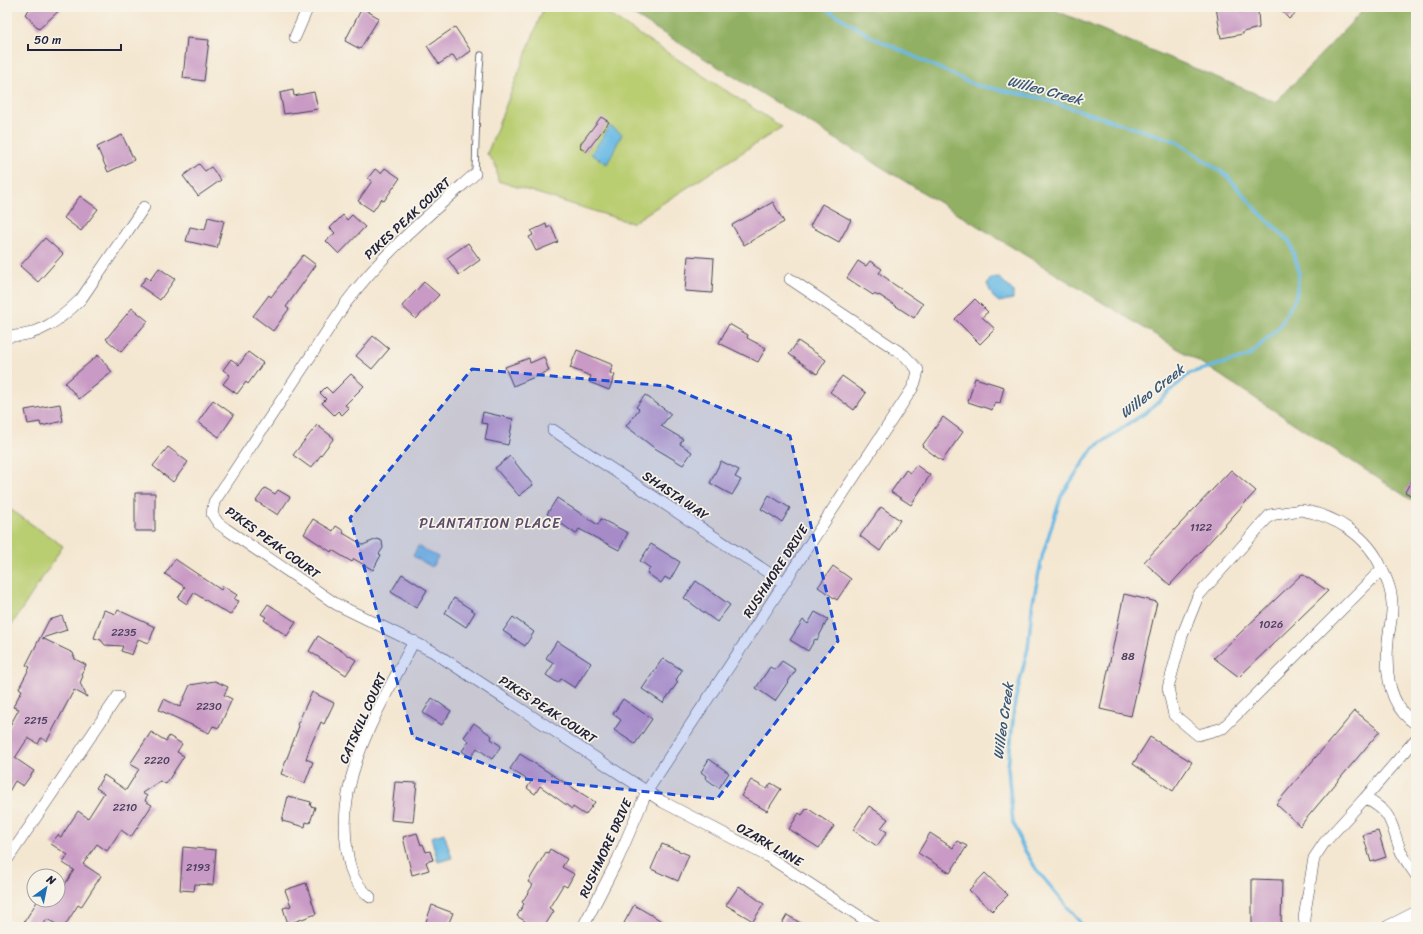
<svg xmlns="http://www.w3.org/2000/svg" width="1423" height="934" viewBox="0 0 1423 934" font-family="Sriracha,sans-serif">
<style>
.green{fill:#b9cd71;stroke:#6e7856}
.forest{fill:#92b063;stroke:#5a694f}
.water{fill:#68b9e4;stroke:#456e90}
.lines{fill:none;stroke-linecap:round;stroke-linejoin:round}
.stream{stroke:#68b9e4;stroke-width:3.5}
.building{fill:#c99ac5}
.service-casing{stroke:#424052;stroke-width:7}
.minor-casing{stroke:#424052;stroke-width:12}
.service{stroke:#fff;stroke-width:5.5}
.minor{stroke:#fff;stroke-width:11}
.marked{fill:#1d4ed8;fill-opacity:0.2;stroke:#1d4ed8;stroke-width:3;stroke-dasharray:8 5;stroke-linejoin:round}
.labels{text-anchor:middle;stroke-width:3.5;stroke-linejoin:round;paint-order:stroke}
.number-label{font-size:11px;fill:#4c405e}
.street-label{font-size:13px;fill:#22223b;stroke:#f7f3e8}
.water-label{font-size:14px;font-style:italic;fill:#3a5776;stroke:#f7f3e8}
.neighbourhood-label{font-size:14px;letter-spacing:1px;fill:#5c4c6b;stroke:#f7f3e8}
</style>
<rect width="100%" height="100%" fill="#f7f3e8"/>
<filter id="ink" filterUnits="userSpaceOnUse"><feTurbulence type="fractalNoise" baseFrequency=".025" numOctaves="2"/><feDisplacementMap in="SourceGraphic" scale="8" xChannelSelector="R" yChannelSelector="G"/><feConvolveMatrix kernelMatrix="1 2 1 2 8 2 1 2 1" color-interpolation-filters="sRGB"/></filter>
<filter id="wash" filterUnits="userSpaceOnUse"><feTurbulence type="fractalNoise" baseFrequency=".012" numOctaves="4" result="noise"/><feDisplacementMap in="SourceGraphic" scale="16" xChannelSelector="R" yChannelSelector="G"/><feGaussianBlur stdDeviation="0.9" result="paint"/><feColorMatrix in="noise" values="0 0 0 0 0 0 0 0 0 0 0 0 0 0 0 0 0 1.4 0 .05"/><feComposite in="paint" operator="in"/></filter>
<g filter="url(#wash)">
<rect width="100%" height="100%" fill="#f4e7d1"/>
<path class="green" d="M544 7H597L782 127 632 223 498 181 496 166 487 154Z
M7 507 63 546 7 632Z"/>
<path class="forest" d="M630 7H1047L1276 102 1366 7H1416V503L1206 366 627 11Z"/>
<path class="water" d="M610 126 622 134 607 164 591 154Z
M999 277 1013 291V299L999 302 993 297 987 284 991 278Z
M418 546 438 557 432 567 413 556Z
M444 833 452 858 438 862 431 837Z"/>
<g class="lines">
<path class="stream" d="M823 7 870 36 975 85 1036 97 1176 141 1227 176 1258 211 1290 242 1299 271 1296 297 1279 327 1249 356 1190 373 1148 411 1093 448 1061 496 1042 557 1032 607 1028 648 1015 701 1008 768 1013 823 1018 832 1020 842 1036 869 1084 927"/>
</g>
<g id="blocks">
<path class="building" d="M32 7H63L39 29 25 14Z
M1216 7H1231L1232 10 1239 8V12L1258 10 1259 28 1243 32V34L1221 38Z
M1278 7H1302L1289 19Z
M362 8 379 18 360 49 345 41Z
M455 27 471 51 457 61 453 55 439 64 427 46Z
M187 38 209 40 204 81 183 78Z
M293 90 294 96 314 92 318 109 284 114 280 93Z
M601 117 609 122 586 152 580 147 581 143Z
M122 135 134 160 108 172 97 147Z
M199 164 205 171 211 167 221 180 198 196 183 176Z
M385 168 400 178 384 201 381 199 373 211 358 201 372 181 368 178 375 169 381 173Z
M80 196 98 209 81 231 64 218Z
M773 202 784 222 744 245 732 225Z
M822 204 851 220 839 242 810 226Z
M343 215 347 220 352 215 365 227 339 254 326 241 335 233 330 228Z
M208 217 224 221 217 248 186 241 190 227 205 230Z
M546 224 547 228 551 226 558 242 536 251 529 237 533 235 531 231Z
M45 238 63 254 38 282 20 266Z
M468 243 480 260 459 275 447 258Z
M303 255 316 265 286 307 289 309 273 331 253 316 269 295 271 297Z
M688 256 714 258 712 293 685 291Z
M858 261 866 266 870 261 882 269 879 273 889 280V281L923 304 914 318 879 295 878 296 874 294 873 295 847 278Z
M159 268 175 279 160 300 140 286 146 277 150 280Z
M424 282 439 295 416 319 402 306Z
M975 299 988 312 982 317 995 329 980 344 955 319Z
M132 308 148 321 121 352 106 339Z
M729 324 748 335 747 338 766 348 758 362 719 343Z
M373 336 389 349 372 369 356 356Z
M798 341 826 360 817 374 789 354Z
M577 350 613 365 610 373 615 375 609 390 589 382 591 376 570 368Z
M248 352 263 363 248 384 246 382 237 394 223 384 230 375 223 370 231 359 239 365Z
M98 355 112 372 79 399 65 383Z
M544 357 549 371 513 386 505 367 529 358 530 363Z
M351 374 364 386 345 405 349 408 342 415 338 411 334 415 322 403 326 399 320 393 326 387 332 393Z
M842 376 866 393 854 410 830 392Z
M975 378 1004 387 1000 403 995 402 992 410 968 402Z
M645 395 671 414 661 426 683 439 680 444 692 452 683 465 653 447 626 426 639 409 636 407Z
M213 400 234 415 219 437 198 422Z
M60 404 63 421 41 426 40 422 28 424 25 410Z
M483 412 513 419 508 445 485 440 488 424 481 423Z
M943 417 963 432 942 461 922 446Z
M317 425 334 438 311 468 293 455Z
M168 447 188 462 173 482 153 466Z
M510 456 533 485 519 496 495 468Z
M721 461 739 470 735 477 741 480 732 495 710 483Z
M916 465 930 475 911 505 891 492 906 470 910 473Z
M1231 470 1256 491 1170 585 1144 562Z
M1416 472V498L1405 492Z
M265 488 275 494 278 490 290 497 278 515 256 501Z
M135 493H155V531H135Z
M769 495 790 508 782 522 761 509Z
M557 498 598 525 601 519 628 533 619 550 579 529 576 534 547 514Z
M881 507 900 520 880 551 860 536Z
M313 519 333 531 336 526 344 531 343 533 363 545 377 539 382 541 383 548 379 554 381 555 373 570 354 559 352 562 332 550 331 552 304 534Z
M651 544 680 562 670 580 665 577 661 583 647 573 650 568 640 561Z
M175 559 221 590 223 586 237 595 234 599 239 601 230 615 194 593 187 604 178 598 185 587 165 574Z
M833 566 851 579 837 600 818 587Z
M402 574 427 590 416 608 391 592Z
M1302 574 1328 591 1239 677 1214 658Z
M696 581 730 605 717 622 684 598Z
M1124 594 1157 602 1131 716 1100 709Z
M454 598 475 612 466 627 445 613Z
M268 604 296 622 287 636 264 620 266 617 261 614Z
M104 610 116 614 118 610 155 627 149 643 138 639 132 655 121 651 123 646 105 645 101 640 94 638Z
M815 612 828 619 817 640 815 639 808 651 790 640 803 620 808 624Z
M62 616 67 630 42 638 73 653 75 659 86 665 81 674 83 676 80 683 87 697 74 690 47 741 41 738 38 744 28 738 15 758 34 771 23 786 15 781 7 795V731L19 709 13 707 22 690 19 688 30 667 26 665 49 620Z
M513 617 534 632 525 646 503 631Z
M318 636 356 660 346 675 309 651Z
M557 641 591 663 575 688 561 679 558 683 546 675 554 663 546 658Z
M663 658 682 670 676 680 678 682 663 703 642 689Z
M782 661 796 670 775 701 756 688 770 667 775 670Z
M215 681 228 687 224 695 232 699 219 728 213 726 209 733 159 710 164 699 180 707 190 685Z
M312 692 334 703 324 724 321 722 310 747 306 759 313 762 305 783 281 774 299 726 297 725Z
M432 698 451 711 442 725 423 713Z
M623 699 652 719 635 744 614 730 621 720 613 714Z
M1355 711 1380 731 1300 826 1276 804Z
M474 723 492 736 491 739 501 746 492 759 477 748 471 757 462 751 469 741 464 737Z
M151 732 166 741 169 736 182 744 177 752 184 756 166 784 160 781 142 793 147 796 145 801 152 805 131 837 121 830 107 851 97 844 83 864 101 876 81 907 78 905 64 927H61L47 919 42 927H21L38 900H58V886L62 889 74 870 63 863 68 855 51 844 58 835 61 837 78 811 88 818 104 793 96 788 104 775 126 790 139 769 130 764Z
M1150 737 1192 762 1173 791 1133 764Z
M520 754 595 802 585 815 573 807 572 809 540 786 535 794 527 788 531 782 510 769Z
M709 759 729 773 719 788 705 778 706 776 701 772Z
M751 780 767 789 771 783 781 789 767 811 741 796Z
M395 782 417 783 413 822 391 820Z
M288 796 311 802 310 806 315 807 310 823 306 822 305 827 282 821Z
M869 806 888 819 881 828 887 832 877 846 853 830Z
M807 808 834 826 819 848 789 829 799 813 802 815Z
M1378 831 1386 857 1371 862 1363 835Z
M417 833 421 845 423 844 426 852 430 851 433 860 426 862 429 870 412 875 403 837Z
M930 833 953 848 957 841 967 846 950 873 918 853Z
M662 844 689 855 678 881 651 869Z
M183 847 216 850 213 885 195 884 194 891 180 890Z
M550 849 567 859 562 867 574 874 567 887 563 885 549 908 554 911 544 927H534L517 916 524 904 522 902 533 885 528 882 546 852 548 853Z
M985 873 1008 895 992 911 969 890Z
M1252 879 1282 880 1281 927H1252Z
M306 883 316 914 288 924 283 908 291 906 285 890Z
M739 886 764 904 753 921 726 905Z
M432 905 453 913 447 927H424Z
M634 905 672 927H630L624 923Z
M787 915 807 927H780Z"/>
</g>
</g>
<g filter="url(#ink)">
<use href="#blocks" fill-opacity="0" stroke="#424052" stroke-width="1"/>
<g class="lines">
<defs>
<path id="service" d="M475 174 477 105 481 55"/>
<path id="minor" d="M295 37 308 7
M475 174C426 217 384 252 345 304L214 502 212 514 218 523 226 529 336 604 432 651 663 802 767 856 876 927
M7 336C37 338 61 319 81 299L144 207
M553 430 784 583
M1301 510C1335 516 1368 535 1382 569L1223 728 1198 735 1174 715 1168 688 1182 636 1198 596 1270 515Z
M1382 569C1387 580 1392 591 1392 604 1393 617 1389 628 1388 641 1385 672 1388 706 1416 724
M1365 798 1416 739
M7 860 118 696
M370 897C353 882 350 872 347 850 335 774 381 706 414 641
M583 927 618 859 647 791 912 389 916 380 918 370 904 355 790 279
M1306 927 1304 918 1314 858 1324 843 1365 798C1394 814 1389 820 1400 849 1403 858 1411 867 1416 875
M1386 927 1416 912"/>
</defs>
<use href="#service" class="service-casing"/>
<use href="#minor" class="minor-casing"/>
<use href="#service" class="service"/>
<use href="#minor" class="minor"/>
</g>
</g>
<path class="marked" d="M472 369 667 386 790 436 838 641 717 799 525 779 413 737 350 518Z"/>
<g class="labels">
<g class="number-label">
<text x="1201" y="531">1122</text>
<text x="1271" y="628">1026</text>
<text x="124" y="636">2235</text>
<text x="1128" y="660">88</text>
<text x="209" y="710">2230</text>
<text x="36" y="724">2215</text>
<text x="157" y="764">2220</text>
<text x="125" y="811">2210</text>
<text x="198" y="871">2193</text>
</g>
<g class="street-label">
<text transform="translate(407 218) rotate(-43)" y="5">PIKES PEAK COURT</text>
<text transform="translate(676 495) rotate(34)" y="5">SHASTA WAY</text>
<text transform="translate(273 542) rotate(36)" y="5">PIKES PEAK COURT</text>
<text transform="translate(775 571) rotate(-57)" y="5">RUSHMORE DRIVE</text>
<text transform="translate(548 709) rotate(33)" y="5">PIKES PEAK COURT</text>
<text transform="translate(362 718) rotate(-66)" y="5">CATSKILL COURT</text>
<text transform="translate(770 844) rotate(30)" y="5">OZARK LANE</text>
<text transform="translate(605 848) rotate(-65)" y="5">RUSHMORE DRIVE</text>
</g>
<g class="water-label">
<text transform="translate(1045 90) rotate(15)" y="5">Willeo Creek</text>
<text transform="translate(1152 391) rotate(-38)" y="5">Willeo Creek</text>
<text transform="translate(1003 721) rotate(-82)" y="5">Willeo Creek</text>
</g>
<g class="neighbourhood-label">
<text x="490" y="528">PLANTATION PLACE</text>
</g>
</g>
<rect width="1423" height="934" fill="none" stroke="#f7f3e8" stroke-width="24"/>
<g transform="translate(46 888) rotate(33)"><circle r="19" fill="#f7f3e8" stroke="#a29fa3"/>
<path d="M0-3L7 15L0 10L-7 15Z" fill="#1f6fb2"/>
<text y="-6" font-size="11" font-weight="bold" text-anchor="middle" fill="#22223b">N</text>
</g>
<path d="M28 44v6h93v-6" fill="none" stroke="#22223b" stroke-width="2"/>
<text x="34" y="44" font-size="12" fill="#22223b" stroke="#f7f3e8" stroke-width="3" paint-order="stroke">50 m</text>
</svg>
